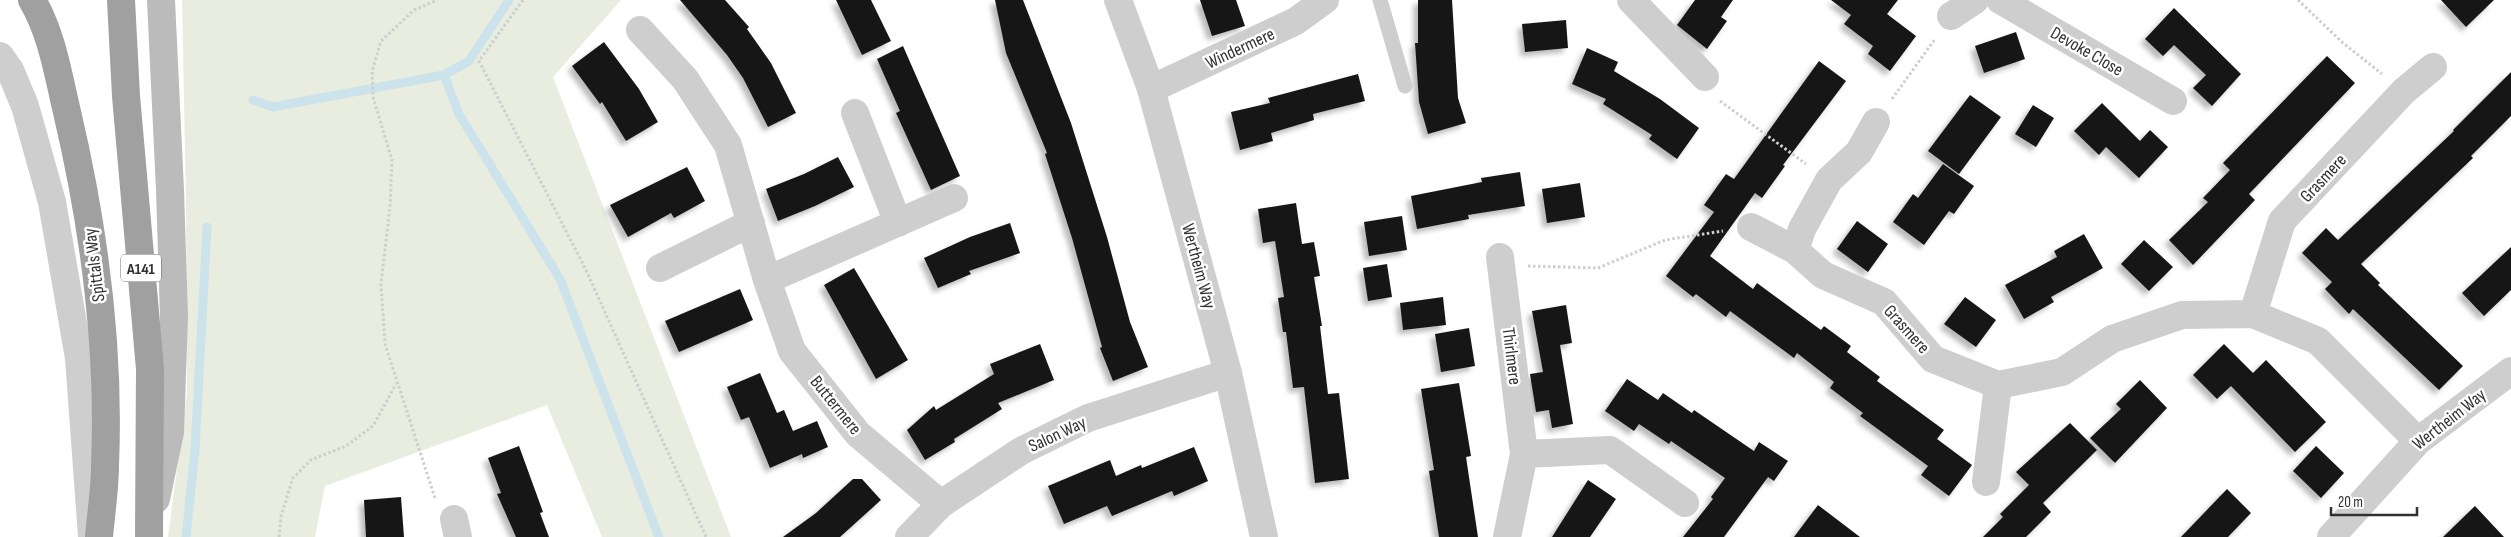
<svg xmlns="http://www.w3.org/2000/svg" width="2511" height="537" viewBox="0 0 2511 537" font-family="'Sofia Sans Condensed',sans-serif">
<style>
.green{fill:#e8eddf}
.lines{fill:none;stroke-linecap:round;stroke-linejoin:round}
.stream{stroke:#cce3ec;stroke-width:9}
.building{fill:#181818;filter:url(#shadow)}
.path{stroke:#cecece;stroke-width:3;stroke-dasharray:2.5 2.5;stroke-linecap:butt}
.service{stroke:#cecece;stroke-width:15}
.minor{stroke:#cecece;stroke-width:28}
.tertiary{stroke:#cecece;stroke-width:28}
.secondary{stroke:#bbb;stroke-width:28}
.trunk{stroke:#a0a0a0;stroke-width:28}
.labels{text-anchor:middle;stroke-width:5;stroke-linejoin:round;paint-order:stroke}
.shield{fill:#fff;stroke:#6f6f6f;stroke-width:1}
.shield-label{font-size:16px;font-weight:bold;fill:#313131}
.street-label{font-size:18px;fill:#313131;stroke:#fff}
</style>
<defs>
<filter id="shadow"><feDropShadow dx="-4.5" dy="4.5" stdDeviation="2.5" flood-color="#0004"/></filter>
</defs>
<rect width="100%" height="100%" fill="#fff"/>
<path class="green" d="M182 0H621L553 77 731 537H602L547 405 325 486 315 537H168L187 393 186 201Z"/>
<g class="lines">
<path class="stream" d="M509 0 469 61 444 75 459 114 560 279 659 537
M253 100 273 107 444 75
M186 537 195 450 207 227"/>
</g>
<path class="building" d="M680 0H725L749 27 747 29 771 63 796 113 768 127 743 78 727 55Z
M836 0H871L891 41 862 55Z
M995 0H1023L1071 123 1107 237 1130 322 1148 367 1113 381 1100 348 1102 347 1072 238 1045 154 1047 153 1006 53Z
M1200 0H1236L1245 26 1212 36Z
M1418 0H1452L1458 98 1466 123 1428 134 1419 102 1415 43H1418Z
M1695 0H1733L1721 17 1727 21 1707 49 1677 25Z
M1831 0H1898L1887 14 1916 36 1890 71 1868 54 1873 46 1844 24 1851 15Z
M2441 0H2494L2466 27Z
M2174 8 2241 74 2212 106 2193 88 2206 75 2174 45 2163 56 2145 39Z
M1566 20 1568 48 1525 52 1522 24Z
M2016 32 2025 59 1984 73 1975 46Z
M604 42 639 89 658 122 626 141 602 102 600 104 572 66Z
M903 46 960 176 931 190 896 113 900 111 877 59Z
M1587 48 1618 62 1614 71 1660 99 1699 128 1677 159 1649 139 1652 135 1603 104 1606 99 1572 84Z
M2327 56 2355 83 2249 194 2255 200 2193 265 2169 240 2208 202 2203 198 2230 170 2223 163Z
M1819 61 1846 81 1783 165 1785 166 1762 198 1755 193 1710 256 1753 289 1757 283 1821 330 1824 326 1851 346 1847 352 1880 377 1877 381 1944 430 1937 439 1972 465 1949 496 1921 475 1928 466 1860 416 1863 413 1830 388 1834 382 1797 353 1794 358 1730 311 1726 317 1696 294 1693 297 1666 276 1714 212 1704 205 1726 174 1734 179Z
M2511 72V116L2471 156 2473 158 2361 264 2380 283 2378 285 2463 366 2439 390 2353 309 2349 314 2325 289 2332 282 2302 253 2326 228 2338 240 2454 131 2453 130Z
M1358 74 1365 101 1313 114 1314 120 1271 133 1273 141 1240 150 1231 112 1270 103 1268 98Z
M1970 95 2001 117 1959 174 1928 151Z
M2102 103 2140 141 2150 130 2168 147 2139 178 2106 147 2099 155 2074 131Z
M2033 105 2054 118 2036 147 2015 134Z
M838 157 854 187 815 206 778 221 766 189 804 174Z
M1943 164 1974 186 1954 214 1949 211 1924 245 1893 222 1913 194 1918 198Z
M687 167 705 201 674 218 671 213 628 237 610 205Z
M1520 172 1525 206 1468 215 1469 219 1417 229 1411 196 1482 182 1481 178Z
M1580 183 1585 217 1547 223 1542 189Z
M1296 203 1302 244 1314 242 1320 276 1314 277 1322 326H1320L1328 394 1339 393 1349 479 1315 483 1304 387 1293 388 1286 332H1283L1278 298 1284 297 1275 241 1263 243 1258 209Z
M1402 216 1407 250 1369 256 1364 222Z
M1857 221 1888 244 1868 272 1837 249Z
M1010 223 1020 253 969 271 971 274 938 288 924 258 970 237Z
M2084 234 2103 268 2051 297 2054 302 2024 319 2005 285 2057 257 2054 251Z
M2144 240 2173 267 2149 291 2121 264Z
M2511 247V290L2484 316 2462 293Z
M1387 264 1392 297 1368 301 1363 268Z
M854 268 908 360 876 379 824 285Z
M740 289 753 320 679 352 665 321Z
M1443 297 1446 325 1403 330 1400 303Z
M1965 297 1996 320 1976 347 1944 324Z
M1566 305 1572 343 1560 345 1573 424 1552 428 1549 410 1536 412 1530 374 1543 372 1532 311Z
M1469 328 1475 366 1441 372 1435 334Z
M1040 344 1054 380 998 403 1002 409 954 439 955 442 925 460 907 430 934 406 936 410 994 374 990 364Z
M2224 344 2253 373 2266 360 2326 422 2295 452 2231 386 2217 399 2193 375Z
M760 373 777 413 784 410 793 431 817 421 828 447 803 458 802 454 770 468 749 417 741 420 727 387Z
M1627 379 1658 400 1663 393 1692 413 1694 410 1754 451 1759 442 1788 461 1774 481 1768 477 1724 537H1683L1713 499 1711 497 1725 478 1671 441 1669 444 1639 424 1634 431 1605 411Z
M2140 380 2167 408 2115 463 2090 438 2121 409 2116 404Z
M1459 383 1471 456 1466 457 1478 537H1439L1429 471 1434 470 1421 389Z
M2070 423 2097 450 2043 503 2051 512 2026 537H1983L2003 517 2000 514 2029 485 2016 472Z
M519 446 543 512 540 513 549 537H516L497 494 501 493 488 458Z
M2316 446 2344 473 2321 498 2293 471Z
M1194 447 1208 481 1174 496 1172 491 1112 516 1107 506 1064 524 1048 486 1110 460 1116 476 1141 465 1142 468Z
M853 479H862L881 500 840 537H783L816 513Z
M1588 480 1616 499 1590 537H1552Z
M2227 489 2251 513 2228 537H2181Z
M401 497 404 537H366L364 500Z
M1818 505 1860 537H1794Z
M2475 506 2504 537H2443Z"/>
<g class="lines">
<path class="path" d="M523 0 479 61 586 270 706 537
M2298 0 2343 43 2382 74
M1892 99 1935 39
M1720 101 1806 164
M1528 266 1598 268 1665 240 1723 231
M435 498 385 344 381 284 390 207 392 160 373 97 372 71 381 41 414 10 437 0
M279 537 281 516 293 478 311 460 346 446 373 426 396 384"/>
<path class="service" d="M1380 0 1405 86"/>
<path class="minor" d="M1631 0 1705 77
M2000 0 2173 101
M1951 16 1975 0
M640 30 685 79 728 145 767 280 792 351 858 434 941 504
M1151 89 1296 21 1325 0
M855 113 898 223
M1751 227 1795 250 1823 275 1884 302 1933 359 1998 385
M1795 250 1802 229 1829 180 1859 152 1876 122
M1500 257 1524 454 1507 537
M660 268 751 223
M767 280 954 198
M2253 314 2282 221 2404 91 2433 67
M1524 454 1610 450 1685 503
M1986 482 1998 385 2062 372 2112 339 2182 315 2253 314 2318 341 2418 441
M454 519 458 537
M909 537 941 504 1021 451 1088 418 1228 373"/>
<path class="tertiary" d="M1118 0 1151 89 1228 373 1264 537
M0 56 10 70 25 106 52 202 79 358 92 536
M2331 537 2418 441 2511 371"/>
<path class="secondary" d="M156 499 170 432 174 317 170 190 161 0"/>
<path class="trunk" d="M32 0C52 34 58 74 67 112 94 227 110 347 105 465 105 489 101 513 99 537
M121 0 126 96 150 369 149 537"/>
</g>
<g class="labels">
<rect class="shield" x="121" y="254.5" width="40" height="27" rx="4"/>
<g class="shield-label">
<text x="141" y="274">A141</text>
</g>
<g class="street-label">
<text transform="translate(1240 48) rotate(-25)" y="6">Windermere</text>
<text transform="translate(2087 51) rotate(30)" y="6">Devoke Close</text>
<text transform="translate(2323 178) rotate(-47)" y="6">Grasmere</text>
<text transform="translate(94 265) rotate(-97)" y="6">Spittals Way</text>
<text transform="translate(1199 266) rotate(75)" y="6">Wertheim Way</text>
<text transform="translate(1907 329) rotate(48)" y="6">Grasmere</text>
<text transform="translate(1512 356) rotate(83)" y="6">Thirlmere</text>
<text transform="translate(836 405) rotate(51)" y="6">Buttermere</text>
<text transform="translate(2449 419) rotate(-38)" y="6">Wertheim Way</text>
<text transform="translate(1057 434) rotate(-25)" y="6">Salon Way</text>
</g>
</g>
<path d="M2331 507v8h86v-8" fill="none" stroke="#313131" stroke-width="2.5"/>
<text x="2338" y="507" font-size="15" fill="#313131" stroke="#ffffff" stroke-width="4" paint-order="stroke">20 m</text>
</svg>
